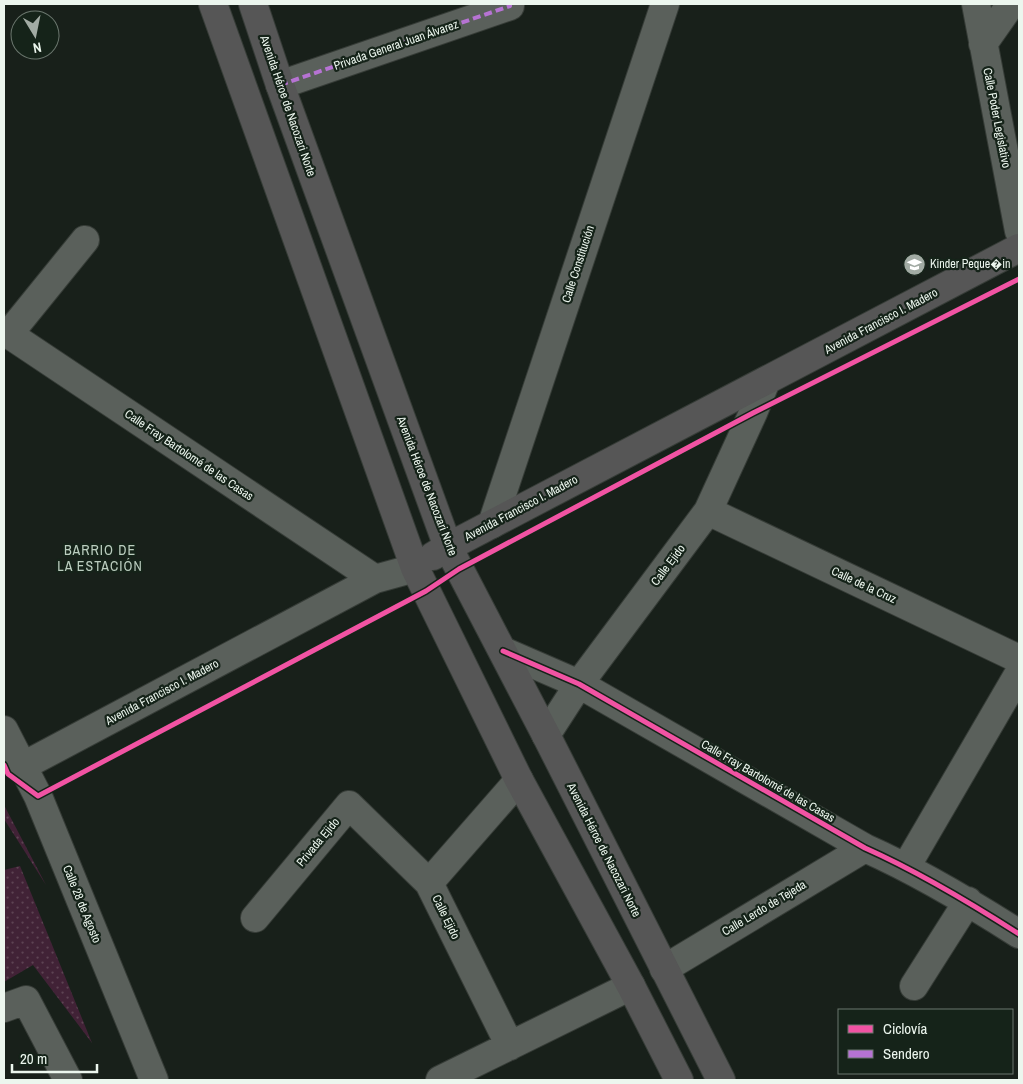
<svg xmlns="http://www.w3.org/2000/svg" width="1023" height="1084" viewBox="0 0 1023 1084" font-family="'Archivo Narrow',sans-serif">
<style>
.park{fill:url(#park-dots)}
.lines{fill:none;stroke-linecap:round;stroke-linejoin:round}
.minor-casing{stroke:#363c37;stroke-width:30}
.major-casing{stroke:#363c37;stroke-width:30}
.minor{stroke:#5a605b;stroke-width:28}
.major{stroke:#565656;stroke-width:28}
.quiet{stroke:#b673d3;stroke-width:4;stroke-dasharray:8 4;stroke-linecap:butt}
.cycleway-casing{stroke:#152319;stroke-width:8}
.cycleway{stroke:#f153a3;stroke-width:5}
.labels{text-anchor:middle;stroke-width:4.5;stroke-linejoin:round;paint-order:stroke}
.street-label{font-size:12px;fill:#ecf6ee;stroke:#152319}
.poi-label{font-size:12px;fill:#ecf6ee;stroke:#152319;text-anchor:start}
.neighbourhood-label{font-size:14px;letter-spacing:1px;fill:#bbcdbf;stroke:#152319}
</style>
<defs>
<pattern id="park-dots" width="8" height="8" patternUnits="userSpaceOnUse" patternTransform="scale(1.25)"><rect width="8" height="8" fill="#412236"/><path d="M2 2h.1M6 6h.1" fill="none" stroke="#5d4353" stroke-width="1.8" stroke-linecap="round"/></pattern>
</defs>
<rect width="100%" height="100%" fill="#18201a"/>
<path class="park" d="M4 805 46 885 4 819Z
M20 866 92 1043 33 965 4 982V870Z"/>
<g class="lines">
<defs>
<path id="minor" d="M976 4 1019 231
M983 44 1011 4
M280 85 510 6V4
M4 331 375 579
M8 335 85 240
M708 511 1019 659
M492 524 665 4
M503 651 579 684 865 848C919 872 969 902 1019 934
M4 730 38 796 154 1080
M546 735 579 684 708 511 753 413 766 381
M23 766 375 579 415 568
M906 867 1019 673
M429 883 519 780
M255 918 349 805 429 883 510 1046
M664 969 865 848
M914 986 968 901
M4 1008 26 1000 68 1080
M440 1080 631 986"/>
<path id="major" d="M213 4 415 568 519 780 631 986 679 1080
M253 4 280 85 448 547 546 735 721 1080
M433 556 448 547 1019 248"/>
</defs>
<use href="#minor" class="minor-casing"/>
<use href="#major" class="major-casing"/>
<use href="#minor" class="minor"/>
<use href="#major" class="major"/>
<path class="quiet" d="M280 85 510 6V4"/>
<defs>
<path id="cycleway" d="M503 651 579 684 865 848C919 872 969 902 1019 934
M4 765 8 774 38 796 426 591 459 569 753 413 1019 279"/>
</defs>
<use href="#cycleway" class="cycleway-casing"/>
<use href="#cycleway" class="cycleway"/>
</g>
<defs>
<symbol id="school-disc" viewBox="-11 -11 22 22"><circle r="9.5" fill="#a2aba4" stroke="#152319"/><path d="M0-5L7-2L0 1L-7-2ZM-4 1L0 2.5L4 1V4Q0 6-4 4Z" fill="#fff"/></symbol>
</defs>
<g fill-rule="evenodd">
<use href="#school-disc" x="902" y="252" width="25" height="25"/>
</g>
<g class="labels">
<g class="street-label">
<text transform="translate(396 45) rotate(-19)" y="4">Privada General Juan Álvarez</text>
<text transform="translate(288 106) rotate(71)" y="4">Avenida Héroe de Nacozari Norte</text>
<text transform="translate(997 118) rotate(79)" y="4">Calle Poder Legislativo</text>
<text transform="translate(578 264) rotate(-72)" y="4">Calle Constitución</text>
<text transform="translate(881 321) rotate(-28)" y="4">Avenida Francisco I. Madero</text>
<text transform="translate(189 455) rotate(34)" y="4">Calle Fray Bartolomé de las Casas</text>
<text transform="translate(427 486) rotate(69)" y="4">Avenida Héroe de Nacozari Norte</text>
<text transform="translate(521 508) rotate(-28)" y="4">Avenida Francisco I. Madero</text>
<text transform="translate(668 565) rotate(-53)" y="4">Calle Ejido</text>
<text transform="translate(864 585) rotate(25)" y="4">Calle de la Cruz</text>
<text transform="translate(162 692) rotate(-28)" y="4">Avenida Francisco I. Madero</text>
<text transform="translate(768 781) rotate(30)" y="4">Calle Fray Bartolomé de las Casas</text>
<text transform="translate(318 842) rotate(-50)" y="4">Privada Ejido</text>
<text transform="translate(604 850) rotate(63)" y="4">Avenida Héroe de Nacozari Norte</text>
<text transform="translate(82 904) rotate(68)" y="4">Calle 28 de Agosto</text>
<text transform="translate(764 908) rotate(-31)" y="4">Calle Lerdo de Tejeda</text>
<text transform="translate(446 917) rotate(64)" y="4">Calle Ejido</text>
</g>
<g class="poi-label">
<text x="930" y="268">Kinder Peque�in</text>
</g>
<g class="neighbourhood-label">
<text x="100" y="555">BARRIO DE<tspan x="100" dy="16">LA ESTACIÓN</tspan></text>
</g>
</g>
<rect width="1023" height="1084" fill="none" stroke="#ecf6ee" stroke-width="10"/>
<rect x="838" y="1009" width="175" height="65" fill="#152319" stroke="#6b776e"/>
<rect x="848" y="1025" width="25" height="8" fill="#f153a3" stroke="#6b776e"/>
<text x="883" y="1034" font-size="15" fill="#ecf6ee">Ciclovía</text>
<rect x="848" y="1050" width="25" height="8" fill="#b673d3" stroke="#6b776e"/>
<text x="883" y="1059" font-size="15" fill="#ecf6ee">Sendero</text>
<g transform="translate(35 35) rotate(170)"><circle r="24" fill="#152319" stroke="#6b776e"/>
<path d="M0-4L9 19L0 12L-9 19Z" fill="#a2aba4"/>
<text y="-8" font-size="14" font-weight="bold" text-anchor="middle" fill="#ecf6ee">N</text>
</g>
<path d="M12 1064v8h85v-8" fill="none" stroke="#ecf6ee" stroke-width="2.5"/>
<text x="20" y="1064" font-size="15" fill="#ecf6ee" stroke="#152319" stroke-width="4" paint-order="stroke">20 m</text>
</svg>
